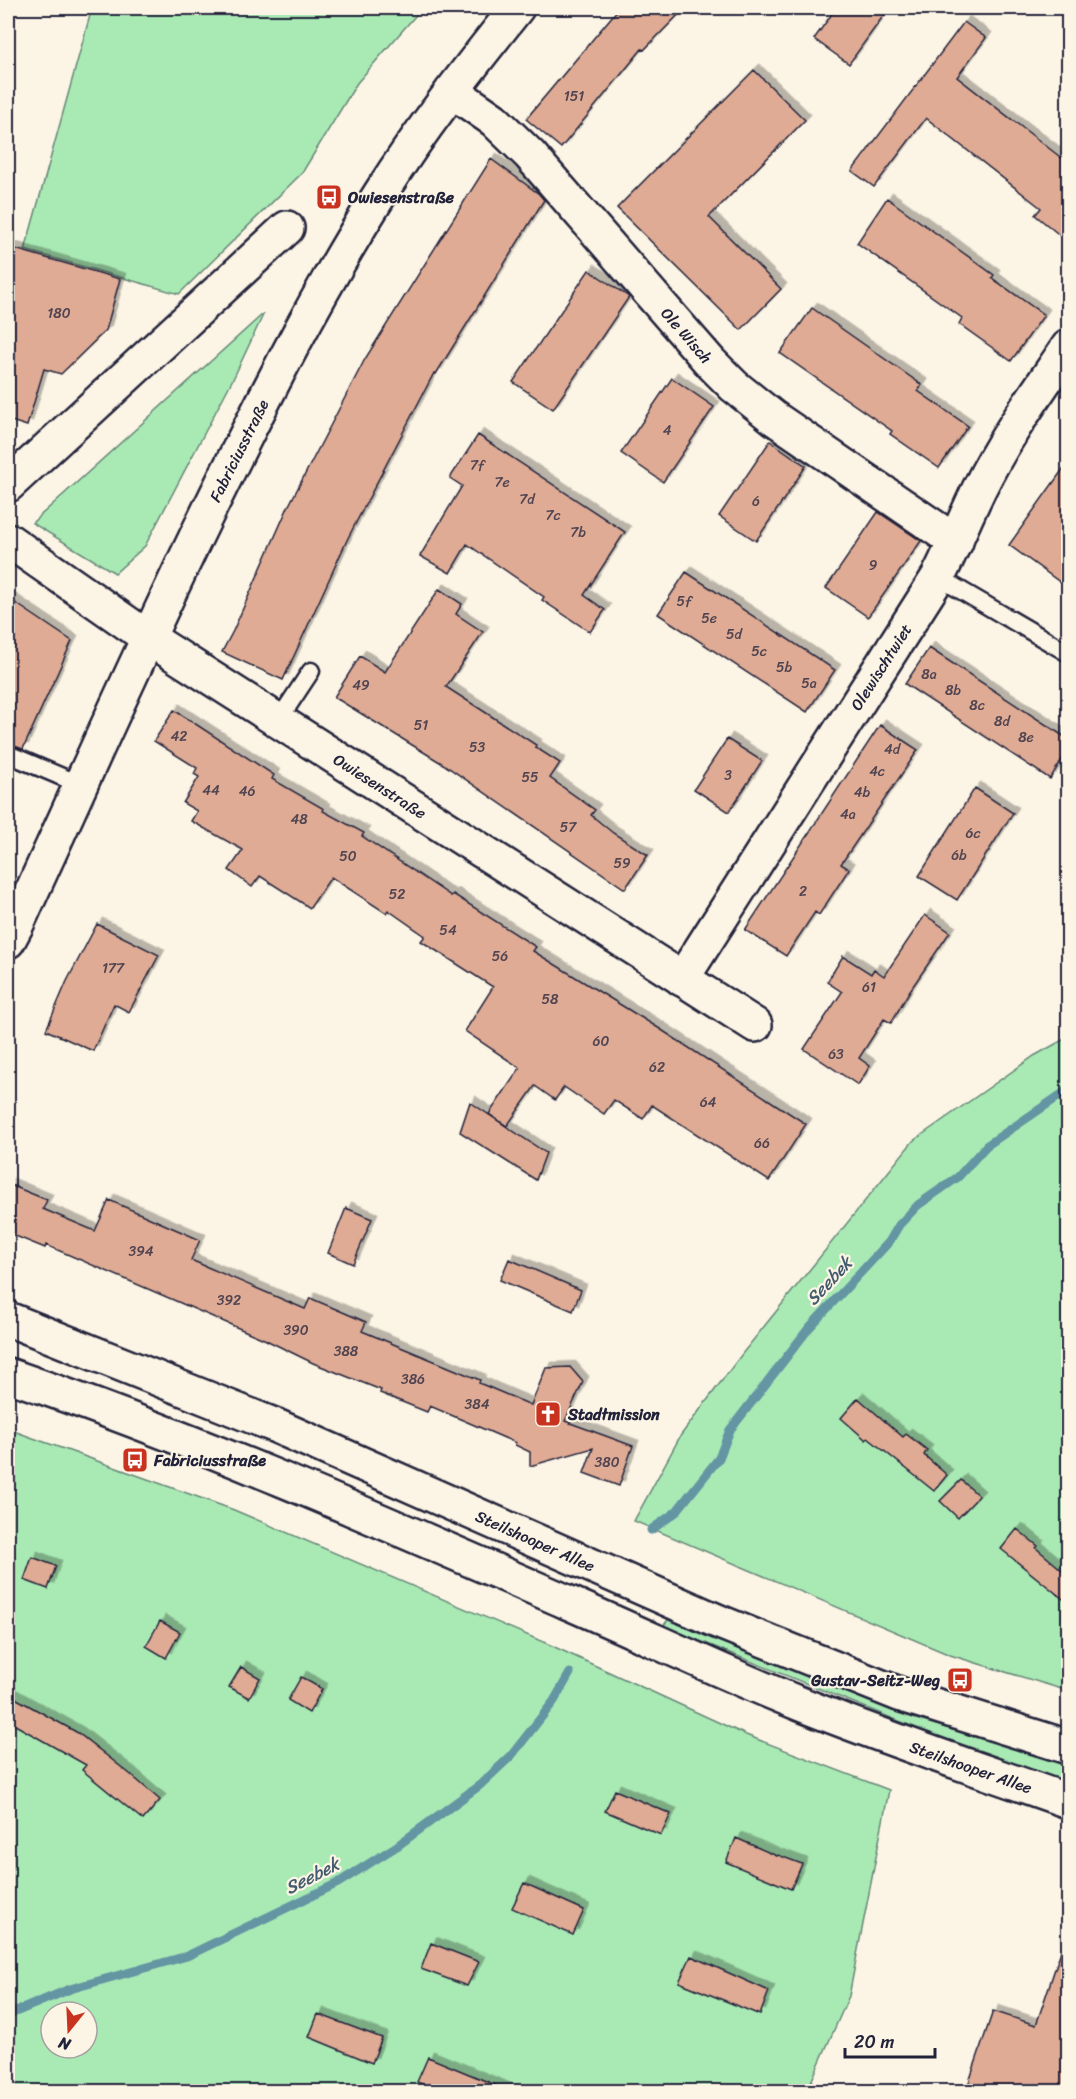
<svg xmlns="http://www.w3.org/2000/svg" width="1076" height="2099" viewBox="0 0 1076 2099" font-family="Sriracha,sans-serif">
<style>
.green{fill:#a9eab4;stroke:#668678;stroke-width:1.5;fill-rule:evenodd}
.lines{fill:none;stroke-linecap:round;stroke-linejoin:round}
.stream{stroke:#6395a3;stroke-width:9}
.building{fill:#dfab94;stroke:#22223b;stroke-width:1.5;filter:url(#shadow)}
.service-casing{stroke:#22223b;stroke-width:21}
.minor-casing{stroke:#22223b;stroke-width:38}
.tertiary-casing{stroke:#22223b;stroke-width:38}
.secondary-casing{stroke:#22223b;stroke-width:38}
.service{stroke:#fcf5e5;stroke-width:16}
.minor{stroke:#fcf5e5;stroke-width:33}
.tertiary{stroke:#fcf5e5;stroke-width:33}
.secondary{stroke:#fcf5e5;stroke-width:33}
.labels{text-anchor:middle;stroke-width:4.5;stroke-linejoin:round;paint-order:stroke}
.number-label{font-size:14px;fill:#514451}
.poi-label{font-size:16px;font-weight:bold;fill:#22223b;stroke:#fcf5e5;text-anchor:start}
.street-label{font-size:16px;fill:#22223b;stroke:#fcf5e5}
.water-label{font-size:18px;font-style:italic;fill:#435b6f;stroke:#fcf5e5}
</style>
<defs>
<filter id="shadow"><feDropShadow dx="5.5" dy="-5.5" stdDeviation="0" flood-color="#0004"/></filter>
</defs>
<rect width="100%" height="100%" fill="#fcf5e5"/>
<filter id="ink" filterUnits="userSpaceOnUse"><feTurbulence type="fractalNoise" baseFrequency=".0167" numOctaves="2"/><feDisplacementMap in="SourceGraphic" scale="12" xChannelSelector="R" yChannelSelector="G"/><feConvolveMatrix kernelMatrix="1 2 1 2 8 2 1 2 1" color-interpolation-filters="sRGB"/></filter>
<g filter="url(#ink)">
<path class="green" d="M92 8H422L357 83 302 173 179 294 25 250Z
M264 313 235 375 145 546 115 573 32 523Z
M1068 1037V1691L950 1655 634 1521 681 1435 742 1354 913 1141 1034 1056Z
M8 1429 234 1510 548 1644 746 1735 889 1790 849 1996 807 2091H8ZM51 2012H87V2048H51Z
M668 1620 916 1719 1068 1764V1782L971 1750 663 1626Z"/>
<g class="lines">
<path class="stream" d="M651 1530 676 1512 719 1458 730 1430 809 1328 889 1242 899 1225 918 1205 958 1177 986 1146 1068 1090
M8 2015 70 1989 187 1956 338 1883 397 1846 480 1785 511 1756 554 1701 570 1673"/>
</g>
<path class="building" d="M619 8H685L644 50 642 49 561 148 526 119Z
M836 8H889L849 64 814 39Z
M964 22 986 38 957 77 1068 163V242L1035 215 1041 208 926 118 874 187 852 171Z
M754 70 805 120 709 217 781 289 741 330 617 208Z
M491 159 539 194 544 200 436 374 434 373 348 538 283 680 222 652 233 631 288 507 365 359Z
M887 198 994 275 992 278 1044 315 1011 361 959 324 962 318 857 243Z
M8 247 120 279 106 330 61 374 44 369 27 426 8 420Z
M589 270 629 297 553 409 513 382Z
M812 308 922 385 918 391 968 426 939 468 890 434 892 431 780 353Z
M672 378 714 407 663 482 621 453Z
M478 435 625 532 584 595 605 610 590 632 542 600 544 597 467 544 450 573 420 556 462 486 450 478Z
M770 441 806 466 756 541 719 516Z
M1068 462V588L1009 545Z
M878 512 921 541 868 617 826 588Z
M686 572 835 670 807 712 658 614Z
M439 589 462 604 456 614 483 632 446 687 536 745 535 747 560 763 550 778 595 810 591 815 613 833 648 855 625 889 443 764 334 697 360 656 385 672Z
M8 598 72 641 23 749 8 744Z
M929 648 1068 739V750L1050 779 905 684Z
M174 710 274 775 272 779 324 809 323 811 364 833 362 836 451 896 453 894 536 947 533 951 660 1029 806 1124 769 1181 652 1105 643 1119 614 1100 604 1114 564 1087 555 1100 535 1086 507 1126 489 1114 520 1068 465 1031 493 987 421 941 425 936 388 910 386 913 331 877 310 908 260 876 252 887 229 870 243 850 191 821 197 811 183 803 199 777 194 774 197 768 154 741Z
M880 725 918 750 841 864 849 869 819 915 815 912 786 956 745 930Z
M727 739 762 761 729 812 694 789Z
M975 788 1013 813 957 900 919 876Z
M925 915 950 932 909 992 891 1023 884 1019 859 1058 870 1066 858 1085 804 1049 842 992 827 982 843 956 871 974 874 969 884 976Z
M97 924 159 955 129 1012 114 1004 93 1051 46 1030 67 981Z
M470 1102 546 1153 536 1180 460 1132Z
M8 1184 47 1200 43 1209 95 1231 109 1200 200 1240 191 1260 305 1309 310 1298 366 1322 362 1331 480 1380 479 1383 531 1405 546 1368 570 1367 583 1382 565 1421 633 1446 619 1486 584 1473 593 1448 530 1466V1452L515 1445 516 1443 430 1406 427 1412 380 1393 381 1390 313 1363 264 1339 46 1245 45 1248 8 1233Z
M346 1208 372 1219 353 1264 328 1253Z
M509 1259 581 1290 573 1311 500 1280Z
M858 1398 903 1437 906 1434 927 1450 924 1455 947 1475 934 1491 868 1438 866 1440 841 1418Z
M961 1480 979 1496 958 1518 940 1501Z
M1017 1529 1038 1546 1036 1548 1068 1575V1603L1001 1549Z
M32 1557 56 1566 48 1589 24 1580Z
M160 1621 180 1632 166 1658 146 1646Z
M241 1667 260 1678 249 1698 229 1687Z
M301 1677 322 1689 309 1713 288 1700Z
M8 1694 78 1733 130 1774 160 1800 143 1820 82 1770 86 1765 8 1721Z
M615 1790 671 1814 661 1835 605 1811Z
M736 1838 777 1856 778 1855 802 1864 791 1889 726 1862Z
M524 1883 584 1910 573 1935 512 1908Z
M1064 1942 1068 1943V2091H966L993 2011 1036 2025Z
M431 1943 479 1962 467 1986 421 1969Z
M691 1956 769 1991 760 2015 679 1982Z
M318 2014 382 2038 372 2063 309 2037Z
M428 2057 510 2091H440L417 2082Z"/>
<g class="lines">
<defs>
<path id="service" d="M938 577 1068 653
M278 721 311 671
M8 754 81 785"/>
<g id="minor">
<path id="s1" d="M452 91 494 120 530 155 711 363 734 386 774 418 956 542"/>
<path d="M8 485 287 228"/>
<path id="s2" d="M8 540 147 637 755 1025"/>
<path id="s3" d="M682 979 938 577C953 548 965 518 979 489 1004 438 1037 393 1068 347"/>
</g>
<g id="tertiary">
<path id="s4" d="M8 941 16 926C80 787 142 647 209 510 262 402 316 295 380 194 421 129 469 68 517 8"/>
</g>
<g id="secondary">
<path id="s5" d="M8 1319 274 1425 717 1621 899 1694 1068 1747"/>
<path id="s6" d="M8 1375C198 1440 382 1521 567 1602 644 1635 720 1672 798 1703 887 1739 978 1769 1068 1801"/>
</g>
</defs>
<use href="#service" class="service-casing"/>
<use href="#minor" class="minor-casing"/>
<use href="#tertiary" class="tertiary-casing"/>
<use href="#secondary" class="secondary-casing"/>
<use href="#service" class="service"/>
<use href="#minor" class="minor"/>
<use href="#tertiary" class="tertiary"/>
<use href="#secondary" class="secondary"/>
</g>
</g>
<defs>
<symbol id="bus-square" viewBox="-11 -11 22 22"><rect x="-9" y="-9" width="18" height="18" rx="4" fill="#c8321e" stroke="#fcf5e5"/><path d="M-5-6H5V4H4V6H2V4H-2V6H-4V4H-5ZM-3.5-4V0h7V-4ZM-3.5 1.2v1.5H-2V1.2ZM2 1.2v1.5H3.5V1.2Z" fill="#fff"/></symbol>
<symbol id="church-square" viewBox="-11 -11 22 22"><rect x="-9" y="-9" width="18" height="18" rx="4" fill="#c8321e" stroke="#fcf5e5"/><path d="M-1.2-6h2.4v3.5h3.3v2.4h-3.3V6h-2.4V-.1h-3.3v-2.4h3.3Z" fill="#fff"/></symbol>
</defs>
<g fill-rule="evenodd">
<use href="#bus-square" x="314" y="182" width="30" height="30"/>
<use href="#church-square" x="533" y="1399" width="30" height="30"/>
<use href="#bus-square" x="120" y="1445" width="30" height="30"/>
<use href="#bus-square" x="945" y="1665" width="30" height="30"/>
</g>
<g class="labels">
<g class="number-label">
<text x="574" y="101">151</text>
<text x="59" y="318">180</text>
<text x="667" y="435">4</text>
<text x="477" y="470">7f</text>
<text x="502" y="487">7e</text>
<text x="527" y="504">7d</text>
<text x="756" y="506">6</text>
<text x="553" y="520">7c</text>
<text x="578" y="537">7b</text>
<text x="873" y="570">9</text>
<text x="684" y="606">5f</text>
<text x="709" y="623">5e</text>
<text x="734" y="639">5d</text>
<text x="759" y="656">5c</text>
<text x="784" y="672">5b</text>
<text x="929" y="679">8a</text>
<text x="809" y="688">5a</text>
<text x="361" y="690">49</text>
<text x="953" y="695">8b</text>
<text x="977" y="710">8c</text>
<text x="1002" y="726">8d</text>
<text x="421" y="730">51</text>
<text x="179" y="741">42</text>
<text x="1026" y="742">8e</text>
<text x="477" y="752">53</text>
<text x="892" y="754">4d</text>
<text x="877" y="776">4c</text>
<text x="728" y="780">3</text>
<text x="530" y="782">55</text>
<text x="211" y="795">44</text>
<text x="247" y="796">46</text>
<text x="862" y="797">4b</text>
<text x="848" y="819">4a</text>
<text x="299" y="824">48</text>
<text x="568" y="832">57</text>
<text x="973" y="838">6c</text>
<text x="959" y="860">6b</text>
<text x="348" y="861">50</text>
<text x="622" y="868">59</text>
<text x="803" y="896">2</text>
<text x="397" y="899">52</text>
<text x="448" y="935">54</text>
<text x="500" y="961">56</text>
<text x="113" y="973">177</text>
<text x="869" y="992">61</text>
<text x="550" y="1004">58</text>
<text x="601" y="1046">60</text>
<text x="836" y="1059">63</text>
<text x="657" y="1072">62</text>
<text x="708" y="1107">64</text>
<text x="762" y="1148">66</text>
<text x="141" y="1256">394</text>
<text x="229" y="1305">392</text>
<text x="296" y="1335">390</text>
<text x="346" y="1356">388</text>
<text x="413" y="1384">386</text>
<text x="477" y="1409">384</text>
<text x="607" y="1467">380</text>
</g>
<g class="poi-label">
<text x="348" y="203">Owiesenstraße</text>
<text x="568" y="1420">Stadtmission</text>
<text x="154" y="1466">Fabriciusstraße</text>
<text x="940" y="1686" text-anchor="end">Gustav-Seitz-Weg</text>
</g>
<g class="street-label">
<text dy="6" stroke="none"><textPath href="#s1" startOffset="340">Ole Wisch</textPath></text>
<text dy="6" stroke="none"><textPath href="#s4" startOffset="542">Fabriciusstraße</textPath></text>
<text dy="6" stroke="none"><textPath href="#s3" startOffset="370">Olewischtwiet</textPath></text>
<text dy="6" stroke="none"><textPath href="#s2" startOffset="446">Owiesenstraße</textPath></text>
<text dy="6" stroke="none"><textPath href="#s5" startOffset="572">Steilshooper Allee</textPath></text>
<text dy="6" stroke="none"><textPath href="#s6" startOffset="1040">Steilshooper Allee</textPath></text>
</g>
<g class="water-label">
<text transform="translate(829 1281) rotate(-47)" y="6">Seebek</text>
<text transform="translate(312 1876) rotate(-27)" y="6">Seebek</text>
</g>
</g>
<rect width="1076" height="2099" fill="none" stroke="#fcf5e5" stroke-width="30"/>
<rect x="15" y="15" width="1046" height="2069" fill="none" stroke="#22223b" stroke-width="2" filter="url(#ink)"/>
<g transform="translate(69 2030) rotate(198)"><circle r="28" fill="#fcf5e5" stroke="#a5a1a1" stroke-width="1.5"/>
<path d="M0-4.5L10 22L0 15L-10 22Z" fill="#c8321e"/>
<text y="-9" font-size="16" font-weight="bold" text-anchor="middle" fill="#22223b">N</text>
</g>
<path d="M845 2048v9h90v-9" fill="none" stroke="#22223b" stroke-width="3"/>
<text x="854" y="2048" font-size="18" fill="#22223b" stroke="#fcf5e5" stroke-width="4.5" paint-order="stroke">20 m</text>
</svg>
